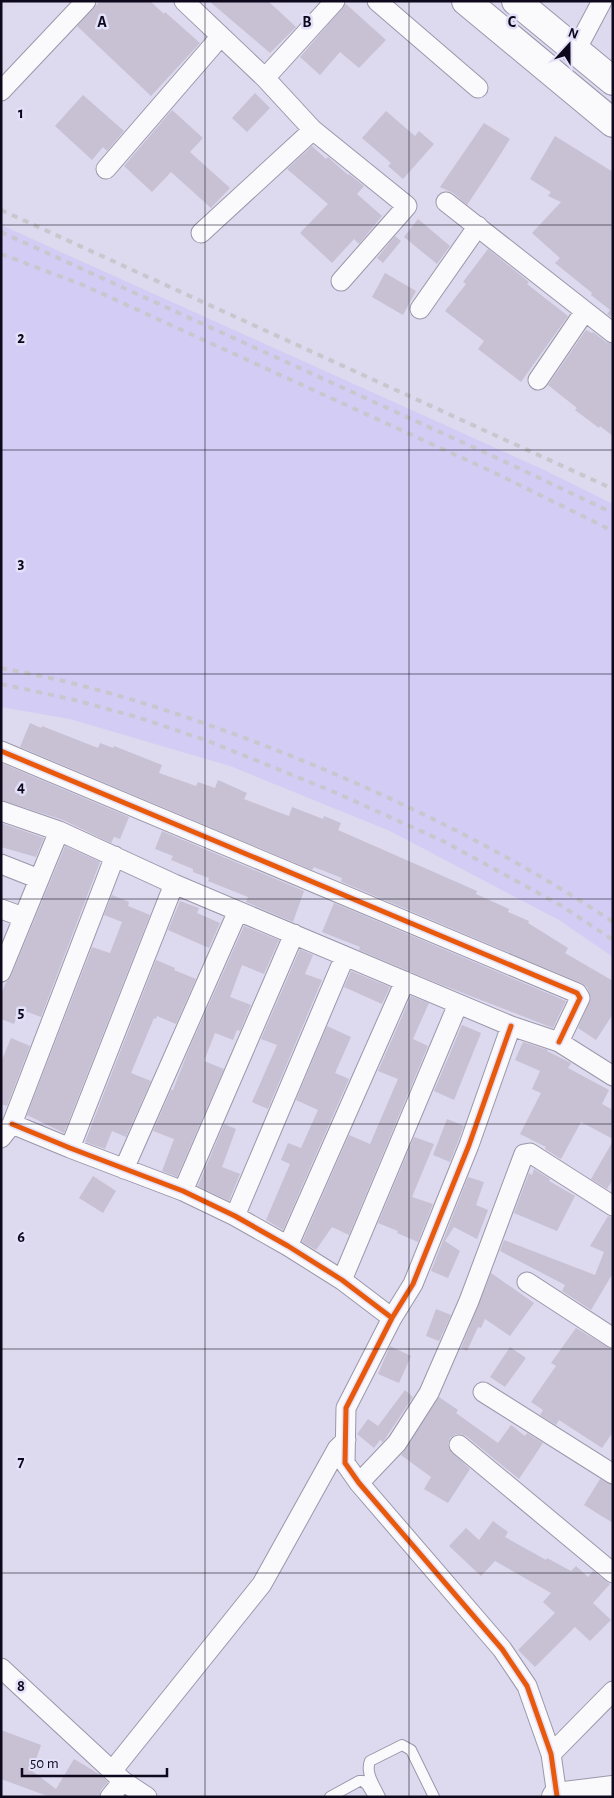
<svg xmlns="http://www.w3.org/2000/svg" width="614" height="1798" viewBox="0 0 614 1798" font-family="'Alegreya Sans',sans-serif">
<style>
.built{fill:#d3ccf4}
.building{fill:#c8c1d4}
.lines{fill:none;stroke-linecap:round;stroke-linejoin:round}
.service-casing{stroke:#9b97ab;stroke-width:12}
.minor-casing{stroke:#9b97ab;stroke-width:21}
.secondary-casing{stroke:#9b97ab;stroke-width:30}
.service{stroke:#faf9fc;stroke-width:10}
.minor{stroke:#faf9fc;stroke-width:19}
.secondary{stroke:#faf9fc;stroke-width:28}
.rail{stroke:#c9c7cd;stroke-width:4;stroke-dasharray:6 6;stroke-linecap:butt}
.cycleway-casing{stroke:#e3e0f9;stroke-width:8}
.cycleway{stroke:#e8590c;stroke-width:5}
.grid{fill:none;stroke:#0d081c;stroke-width:1;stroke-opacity:0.55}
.grid-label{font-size:16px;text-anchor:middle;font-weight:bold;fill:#0d081c;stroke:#e3e0f9;stroke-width:5;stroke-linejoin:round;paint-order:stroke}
</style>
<rect width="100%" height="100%" fill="#ddd9ee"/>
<path class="built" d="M1 225 542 469 613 504V957L559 920 390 831 230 766 70 719 1 707Z"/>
<path class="building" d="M100 1H150L164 14 165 12 200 43 151 96 77 26Z
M209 1H268L296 27 270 53Z
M346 4 386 40 359 68 340 52 320 75 300 57Z
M255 93 270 108 247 132 232 118Z
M83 95 124 131 107 151 103 147 92 160 55 126Z
M172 110 203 138 190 152 230 188 211 208 171 172 152 192 124 166Z
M386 111 415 136 419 131 434 144 403 179 388 166 391 163 362 138Z
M484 123 510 139 493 166 467 205 453 193 440 187Z
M555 136 613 172V318L607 314 610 310 591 295 592 293 555 263 560 258 532 233 561 202 548 196 551 192 530 179Z
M312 146 326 159 328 157 348 175 349 174 364 186 357 194 382 216 359 244 354 239 332 263 300 233 328 204 287 169Z
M418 219 450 246 437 264 404 237Z
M395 236 401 241 383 263 377 258Z
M488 249 529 282 527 284 568 316 521 382 478 349 484 341 445 311 466 284 463 282Z
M385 273 416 291 403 315 372 297Z
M586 330 592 333 593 332 606 342 613 344V436L600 426 599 428 575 410 577 408 548 385Z
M30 723 41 728 42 726 98 748 100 743 113 748 114 746 162 765 159 773 196 786 198 782 215 788 218 780 247 793 244 799 275 811 289 816 292 807 323 819 324 816 341 823 338 830 477 891 476 894 509 909 508 912 529 921 528 923 568 948 565 953 613 981V1014L596 1040 578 1028 591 998 587 987 581 983 342 882 341 881 342 878 314 867 312 870 20 747Z
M1 763 129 817 120 839 114 837 111 843 63 820 1 800Z
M1 823 44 838 36 857 1 847Z
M162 831 304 891 293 922 246 902 248 897 208 881 209 878 193 872V869L171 860 173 856 155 849Z
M65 846 100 862 41 1017 20 1009 14 1024 1 1019V995L6 982 11 976Z
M112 895 129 902 128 906 150 915 64 1133 27 1115 92 947 110 953 122 922 104 915Z
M180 901 199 908 197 913 220 923 209 948 168 930Z
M334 903 566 1001 553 1028 437 983 359 950 360 947 322 932Z
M244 926 279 940 264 974 242 965 230 997 251 1005 240 1031 237 1030 233 1040 215 1033 204 1061 224 1069 177 1177 162 1171 174 1139 153 1131 171 1090H173L189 1049Z
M300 949 313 955 305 974 322 980 268 1109 252 1102 277 1045 261 1039Z
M156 960 175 968 174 970 196 979 176 1024 157 1016 156 1019 154 1018 131 1073 151 1081 126 1137 112 1131 105 1149 85 1142Z
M351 971 390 987 382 1004 344 987Z
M411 996 429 1003 413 1039 428 1046 349 1235 332 1227 316 1250 302 1242 349 1135 370 1144 398 1079 378 1071Z
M462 1025 481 1033 454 1100 434 1091Z
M327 1026 351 1037 335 1073 349 1079 283 1230 266 1220 290 1164 281 1160 288 1143 301 1148 318 1110 296 1100Z
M11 1038 30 1046 7 1106 1 1104V1062Z
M523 1042 548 1050 547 1051 571 1063 568 1068 609 1090 602 1104 613 1110V1139L581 1122 561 1159 545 1149 546 1147 520 1134 541 1093 532 1089 540 1071 515 1060Z
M447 1119 464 1126 450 1162 433 1155Z
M224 1124 236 1129 222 1167 240 1174 229 1201 198 1186Z
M414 1137 434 1144 412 1197 433 1204 418 1242 397 1233 398 1231 378 1223Z
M613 1141V1179L607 1189 591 1179Z
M534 1169 550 1179 549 1181 575 1196 557 1231 514 1213 529 1173 532 1175Z
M93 1176 116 1191 103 1213 79 1198Z
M468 1177 484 1182 476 1205 488 1210 477 1239 454 1227 445 1241 460 1251 448 1278 431 1271Z
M608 1216 613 1217V1273L591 1310 562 1291 565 1285 500 1251 504 1240 595 1275 604 1252 590 1246Z
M491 1273 534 1303 510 1336 485 1319 481 1328 478 1327 467 1351 461 1348Z
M436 1309 451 1315 439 1341 426 1336Z
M576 1328 613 1350V1432L602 1448 559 1420 556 1425 540 1415 543 1410 531 1402 556 1366 551 1363Z
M390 1346 411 1356 399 1383 378 1374Z
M510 1347 526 1358 505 1387 490 1377Z
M405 1390 413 1397 383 1442 380 1440 374 1448 357 1434 368 1419 378 1426Z
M439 1397 458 1410 456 1413 498 1443 511 1425 525 1436 527 1433 543 1443 519 1479 466 1436 461 1434H456L450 1438 448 1444 449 1449 470 1469 448 1503 424 1489 431 1477 401 1455Z
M600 1479 613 1485V1523L584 1505Z
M493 1521 508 1532 505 1537 546 1560 547 1558 571 1571 576 1566 588 1577 593 1571 610 1584 593 1603 611 1620 590 1641 575 1627 535 1667 518 1650 555 1613 543 1602 551 1593 495 1561 481 1576 449 1546 466 1528 479 1540Z
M1 1730 41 1745 32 1771 56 1789 74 1759 99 1774 108 1782 101 1790 99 1797H50L1 1779Z"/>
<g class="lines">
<defs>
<path id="service" d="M330 1797 359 1781H363L367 1785 373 1795
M380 1797C375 1786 365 1773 370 1761L402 1745 411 1750 434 1797"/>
<path id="minor" d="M184 1 265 78 313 130 407 206 341 281
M377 1 478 88
M576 50 602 1
M265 78 335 1
M1 91 86 1
M106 169 221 36
M446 202 613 333
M201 233 313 130
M420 309 478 226
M538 380 585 311
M1 751 577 993 580 998 559 1042
M1 811 59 831 174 884 511 1026 559 1042 613 1076
M1 864 39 879
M1 909 23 917
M1 972 59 831
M511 1026 469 1145 413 1284 392 1318 346 1408 345 1463 359 1483 502 1649 527 1686 551 1754 557 1796
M12 1124 70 1148 183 1191 235 1216 288 1246 342 1280 392 1318
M1 1138 12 1124 115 856
M70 1148 174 884
M124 1169 238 911
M183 1191 294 934
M235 1216 345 956
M288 1246 405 981
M342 1280 458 1004
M527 1282 613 1338
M483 1392 613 1474
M459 1445 613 1573
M359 1483 397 1443 429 1393 469 1301 524 1154 530 1153 613 1206
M1 1668 123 1781 147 1797
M551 1754 613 1691
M112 1771 262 1584 337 1449 346 1440
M110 1797 123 1781"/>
<path id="secondary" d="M466 1 613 123
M516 1 613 81
M556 1797 613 1790"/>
</defs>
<use href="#service" class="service-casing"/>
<use href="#minor" class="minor-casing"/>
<use href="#secondary" class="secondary-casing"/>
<use href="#service" class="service"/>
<use href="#minor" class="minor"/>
<use href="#secondary" class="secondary"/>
<path class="rail" d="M1 210 613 489
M1 232 499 459 613 513
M1 254 83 285 493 472 613 531
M1 668C27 673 53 678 79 685 146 702 212 725 276 750 393 796 508 852 613 922
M1 684 75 700 140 718 208 741 332 791 443 841 562 906 613 940"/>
<defs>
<path id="cycleway" d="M1 751 577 993 580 998 559 1042
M511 1026 469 1145 413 1284 392 1318 346 1408 345 1463 359 1483 502 1649 527 1686 551 1754 557 1796
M12 1124 70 1148 183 1191 235 1216 288 1246 342 1280 392 1318"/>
</defs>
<use href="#cycleway" class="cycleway-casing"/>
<use href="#cycleway" class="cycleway"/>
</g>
<path class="grid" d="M205 1V1797M409 1V1797M1 225H613M1 450H613M1 674H613M1 899H613M1 1124H613M1 1349H613M1 1573H613"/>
<g class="grid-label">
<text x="102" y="27">A</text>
<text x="307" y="27">B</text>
<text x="512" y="27">C</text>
<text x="21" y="118">1</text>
<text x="21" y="343">2</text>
<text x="21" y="568">3</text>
<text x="21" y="792">4</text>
<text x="21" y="1017">5</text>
<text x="21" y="1242">6</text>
<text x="21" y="1467">7</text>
<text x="21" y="1691">8</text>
</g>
<rect width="614" height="1798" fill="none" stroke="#0d081c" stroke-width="5"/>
<g transform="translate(569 45) rotate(21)" stroke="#e3e0f9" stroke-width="4" paint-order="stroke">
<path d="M0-4L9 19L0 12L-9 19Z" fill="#0d081c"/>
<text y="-8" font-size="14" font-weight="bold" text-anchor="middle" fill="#0d081c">N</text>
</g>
<path d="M22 1768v8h145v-8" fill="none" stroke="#0d081c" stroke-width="2.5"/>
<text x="30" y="1768" font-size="15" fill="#0d081c" stroke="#e3e0f9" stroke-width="4" paint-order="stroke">50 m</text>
</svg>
